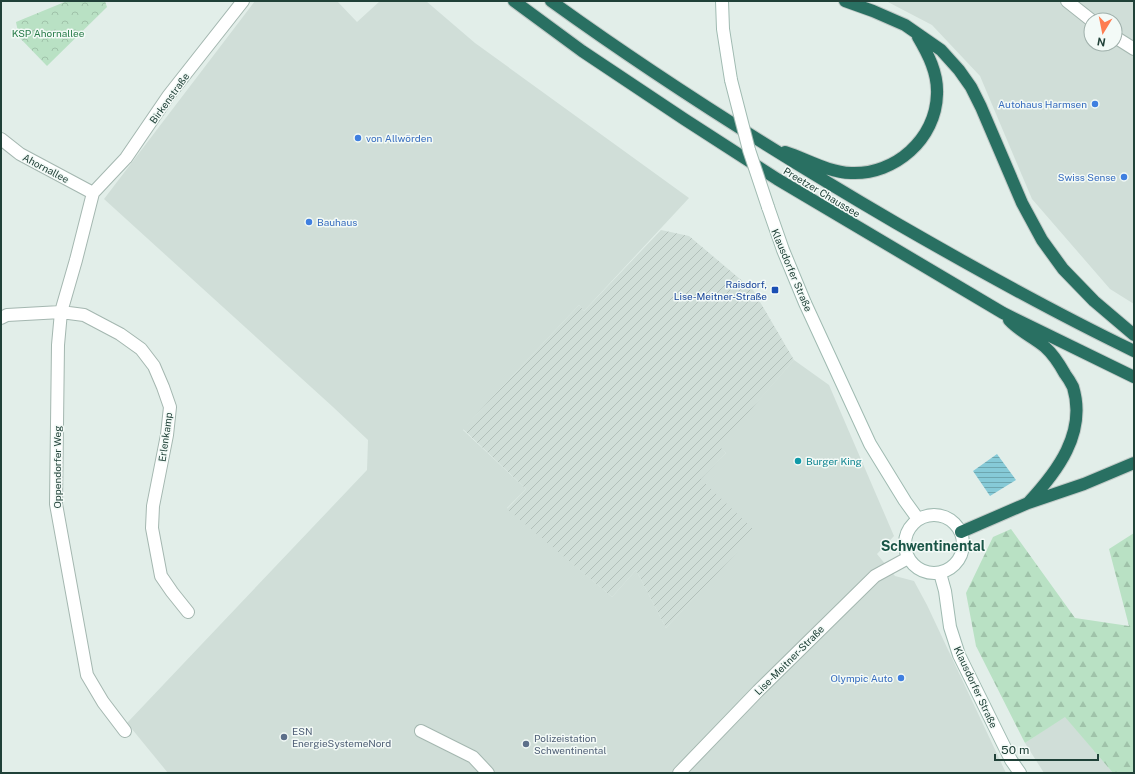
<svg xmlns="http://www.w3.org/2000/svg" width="1135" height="774" viewBox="0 0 1135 774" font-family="'Public Sans',sans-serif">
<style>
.built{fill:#d0ded8;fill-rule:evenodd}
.industrial{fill:url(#industrial-furrows)}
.forest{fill:url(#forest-firs)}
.park{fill:url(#park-crowns)}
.water{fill:url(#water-rules)}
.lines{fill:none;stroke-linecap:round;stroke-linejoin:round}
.street-casing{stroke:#a4b7b0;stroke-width:14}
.secondary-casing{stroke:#9fbab1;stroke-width:14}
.highway-casing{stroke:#c1cac7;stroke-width:14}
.street{stroke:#fff;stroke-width:12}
.secondary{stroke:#fff;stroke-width:12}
.highway{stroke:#297062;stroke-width:12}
.secondary-bridge-casing{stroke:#9fbab1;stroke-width:14;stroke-linecap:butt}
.secondary-bridge{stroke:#fff;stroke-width:12}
.shop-dot{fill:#3f7fe0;stroke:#f3faf7;stroke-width:1.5}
.transit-dot{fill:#1a4fb4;stroke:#f3faf7;stroke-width:1.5}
.culture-dot{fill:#0f9aa8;stroke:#f3faf7;stroke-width:1.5}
.service-dot{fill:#5c6f8a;stroke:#f3faf7;stroke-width:1.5}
.labels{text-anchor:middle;stroke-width:3;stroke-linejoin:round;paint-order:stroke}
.park-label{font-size:10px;fill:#277b48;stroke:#f3faf7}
.street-label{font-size:10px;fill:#204138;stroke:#f3faf7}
.shop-label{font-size:10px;fill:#366cbe;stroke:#f3faf7;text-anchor:end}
.transit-label{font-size:10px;fill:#164399;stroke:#f3faf7;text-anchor:end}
.culture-label{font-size:10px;fill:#0d838f;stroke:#f3faf7;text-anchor:start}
.service-label{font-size:10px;fill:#4e5e75;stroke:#f3faf7;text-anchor:start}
.district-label{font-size:14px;font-weight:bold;fill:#1a5547;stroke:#f3faf7}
</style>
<defs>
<pattern id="industrial-furrows" width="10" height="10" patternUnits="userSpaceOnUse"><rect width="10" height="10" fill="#d0ded8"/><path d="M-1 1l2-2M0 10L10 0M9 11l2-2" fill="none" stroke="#b2c0ba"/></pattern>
<pattern id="forest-firs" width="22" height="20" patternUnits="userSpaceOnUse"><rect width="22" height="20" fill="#b9e1c4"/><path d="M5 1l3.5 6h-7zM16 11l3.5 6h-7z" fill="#9fc2a9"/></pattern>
<pattern id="park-crowns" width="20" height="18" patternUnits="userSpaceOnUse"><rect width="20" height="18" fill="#b9e1c4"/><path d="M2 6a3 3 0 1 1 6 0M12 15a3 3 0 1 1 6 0" fill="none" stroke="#9fc2a9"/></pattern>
<pattern id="water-rules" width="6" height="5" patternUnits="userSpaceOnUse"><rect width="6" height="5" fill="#86cad7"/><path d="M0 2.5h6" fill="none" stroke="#6da6af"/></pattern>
</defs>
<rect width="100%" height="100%" fill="#e2eee9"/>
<path class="built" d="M255 1H337L357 22 380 1H426L475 43 689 198 584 311 579 305 485 405 463 430 526 489 507 508 612 597 636 570 666 628 755 532 700 479 726 453 718 446 794 360 829 385 894 536 877 554 895 576 914 581 927 605 1006 773H168L127 723 367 470 368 440 333 407 104 199Z
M886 1H1134V304L1110 289 1032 199 980 76 932 25ZM1091 20H1115V44H1091Z
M1065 716 1113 773H1044L1025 743Z"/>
<path class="industrial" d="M661 230 689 236 753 290 794 360 719 446 726 453 701 479 756 532 666 628 636 570 612 597 507 509 526 489 463 429 485 405 579 305 584 311Z"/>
<path class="forest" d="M1011 529 1075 618 1129 626 1109 549 1134 533V773H1113L1065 717 1025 743 976 646 966 593 993 537Z"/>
<path class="park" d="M67 1H105L107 7 47 66 19 37 16 22Z"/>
<path class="water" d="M997 454 1016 480 990 496 973 471Z"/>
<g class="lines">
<defs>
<path id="street" d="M1067 1 1091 20
M1115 37 1134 49
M1 139 20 154 93 193
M1 318 7 315 61 312 84 315 120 334 141 349 154 366 163 387 170 407 167 435 153 506 152 528 161 576 172 592 188 612
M125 731 103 702 87 675 56 504 58 345 61 312 76 260 93 193 126 158 169 95 243 1
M421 731 473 757 488 773
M679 773 758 691 875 576 908 558"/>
<path id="secondary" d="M722 1 723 29 731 80
M768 207 783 250 805 303 870 444 905 501 918 519
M905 544a29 29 0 1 1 58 0a29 29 0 1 1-58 0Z
M940 573 945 591 950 627 959 655 1011 760 1020 773"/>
<path id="highway" d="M514 1 582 51 684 119 777 179 1003 313 1134 377
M551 1C662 81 778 154 896 223 974 268 1053 312 1134 351
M845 1 873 11 905 25 941 50 959 70 971 87 981 107 1022 203 1042 240 1063 269 1094 301 1134 335
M785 152C807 159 827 172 851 173 895 175 936 139 937 94 938 73 928 54 918 37
M1009 320C1020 332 1033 337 1045 347 1053 354 1060 365 1065 374 1068 378 1071 383 1073 387 1087 433 1057 472 1028 503
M961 532 1028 503 1084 484 1134 463"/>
</defs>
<use href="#street" class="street-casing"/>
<use href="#secondary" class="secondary-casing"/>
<use href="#highway" class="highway-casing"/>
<use href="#street" class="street"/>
<use href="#secondary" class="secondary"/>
<use href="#highway" class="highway"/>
<defs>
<path id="secondary-bridge" d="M731 80 749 150 768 207"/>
</defs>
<use href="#secondary-bridge" class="secondary-bridge-casing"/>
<use href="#secondary-bridge" class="secondary-bridge"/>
</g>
<g class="shop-dot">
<circle cx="1095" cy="104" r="4"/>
<circle cx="358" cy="138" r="4"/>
<circle cx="1124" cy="177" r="4"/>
<circle cx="309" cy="222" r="4"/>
<circle cx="901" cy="678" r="4"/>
</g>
<rect class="transit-dot" x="771" y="286" width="8" height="8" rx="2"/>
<circle class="culture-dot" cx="798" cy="461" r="4"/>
<g class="service-dot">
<circle cx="284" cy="737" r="4"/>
<circle cx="526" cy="744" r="4"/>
</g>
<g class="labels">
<g class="park-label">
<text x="48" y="37">KSP Ahornallee</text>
</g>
<g class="street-label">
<text transform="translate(169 98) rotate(-54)" y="4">Birkenstraße</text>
<text transform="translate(46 168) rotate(28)" y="4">Ahornallee</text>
<text transform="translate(822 192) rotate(31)" y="4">Preetzer Chaussee</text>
<text transform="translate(792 270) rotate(67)" y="4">Klausdorfer Straße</text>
<text transform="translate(165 437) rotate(-82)" y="4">Erlenkamp</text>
<text transform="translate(57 467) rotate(-90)" y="4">Oppendorfer Weg</text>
<text transform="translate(789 660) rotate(-45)" y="4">Lise-Meitner-Straße</text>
<text transform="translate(976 687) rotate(65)" y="4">Klausdorfer Straße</text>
</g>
<g class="shop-label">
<text x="1087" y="108">Autohaus Harmsen</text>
<text x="366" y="142" text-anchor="start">von Allwörden</text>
<text x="1116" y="181">Swiss Sense</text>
<text x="317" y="226" text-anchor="start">Bauhaus</text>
<text x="893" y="682">Olympic Auto</text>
</g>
<g class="transit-label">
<text x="767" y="288">Raisdorf,<tspan x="767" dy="12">Lise-Meitner-Straße</tspan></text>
</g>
<g class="culture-label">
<text x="806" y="465">Burger King</text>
</g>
<g class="service-label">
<text x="292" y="735">ESN<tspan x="292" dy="12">EnergieSystemeNord</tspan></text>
<text x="534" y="742">Polizeistation<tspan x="534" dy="12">Schwentinental</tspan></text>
</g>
<g class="district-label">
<text x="933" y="551">Schwentinental</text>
</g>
</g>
<rect width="1135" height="774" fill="none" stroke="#204138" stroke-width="4"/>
<g transform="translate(1103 32) rotate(190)"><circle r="19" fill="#f3faf7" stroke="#9fb0ab"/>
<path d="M0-3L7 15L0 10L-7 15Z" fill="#fe7c50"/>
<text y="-6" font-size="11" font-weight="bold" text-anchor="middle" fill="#204138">N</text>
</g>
<path d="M995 754v6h103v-6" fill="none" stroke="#204138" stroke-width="2"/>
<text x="1001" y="754" font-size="12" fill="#204138" stroke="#f3faf7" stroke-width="3" paint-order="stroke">50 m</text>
</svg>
